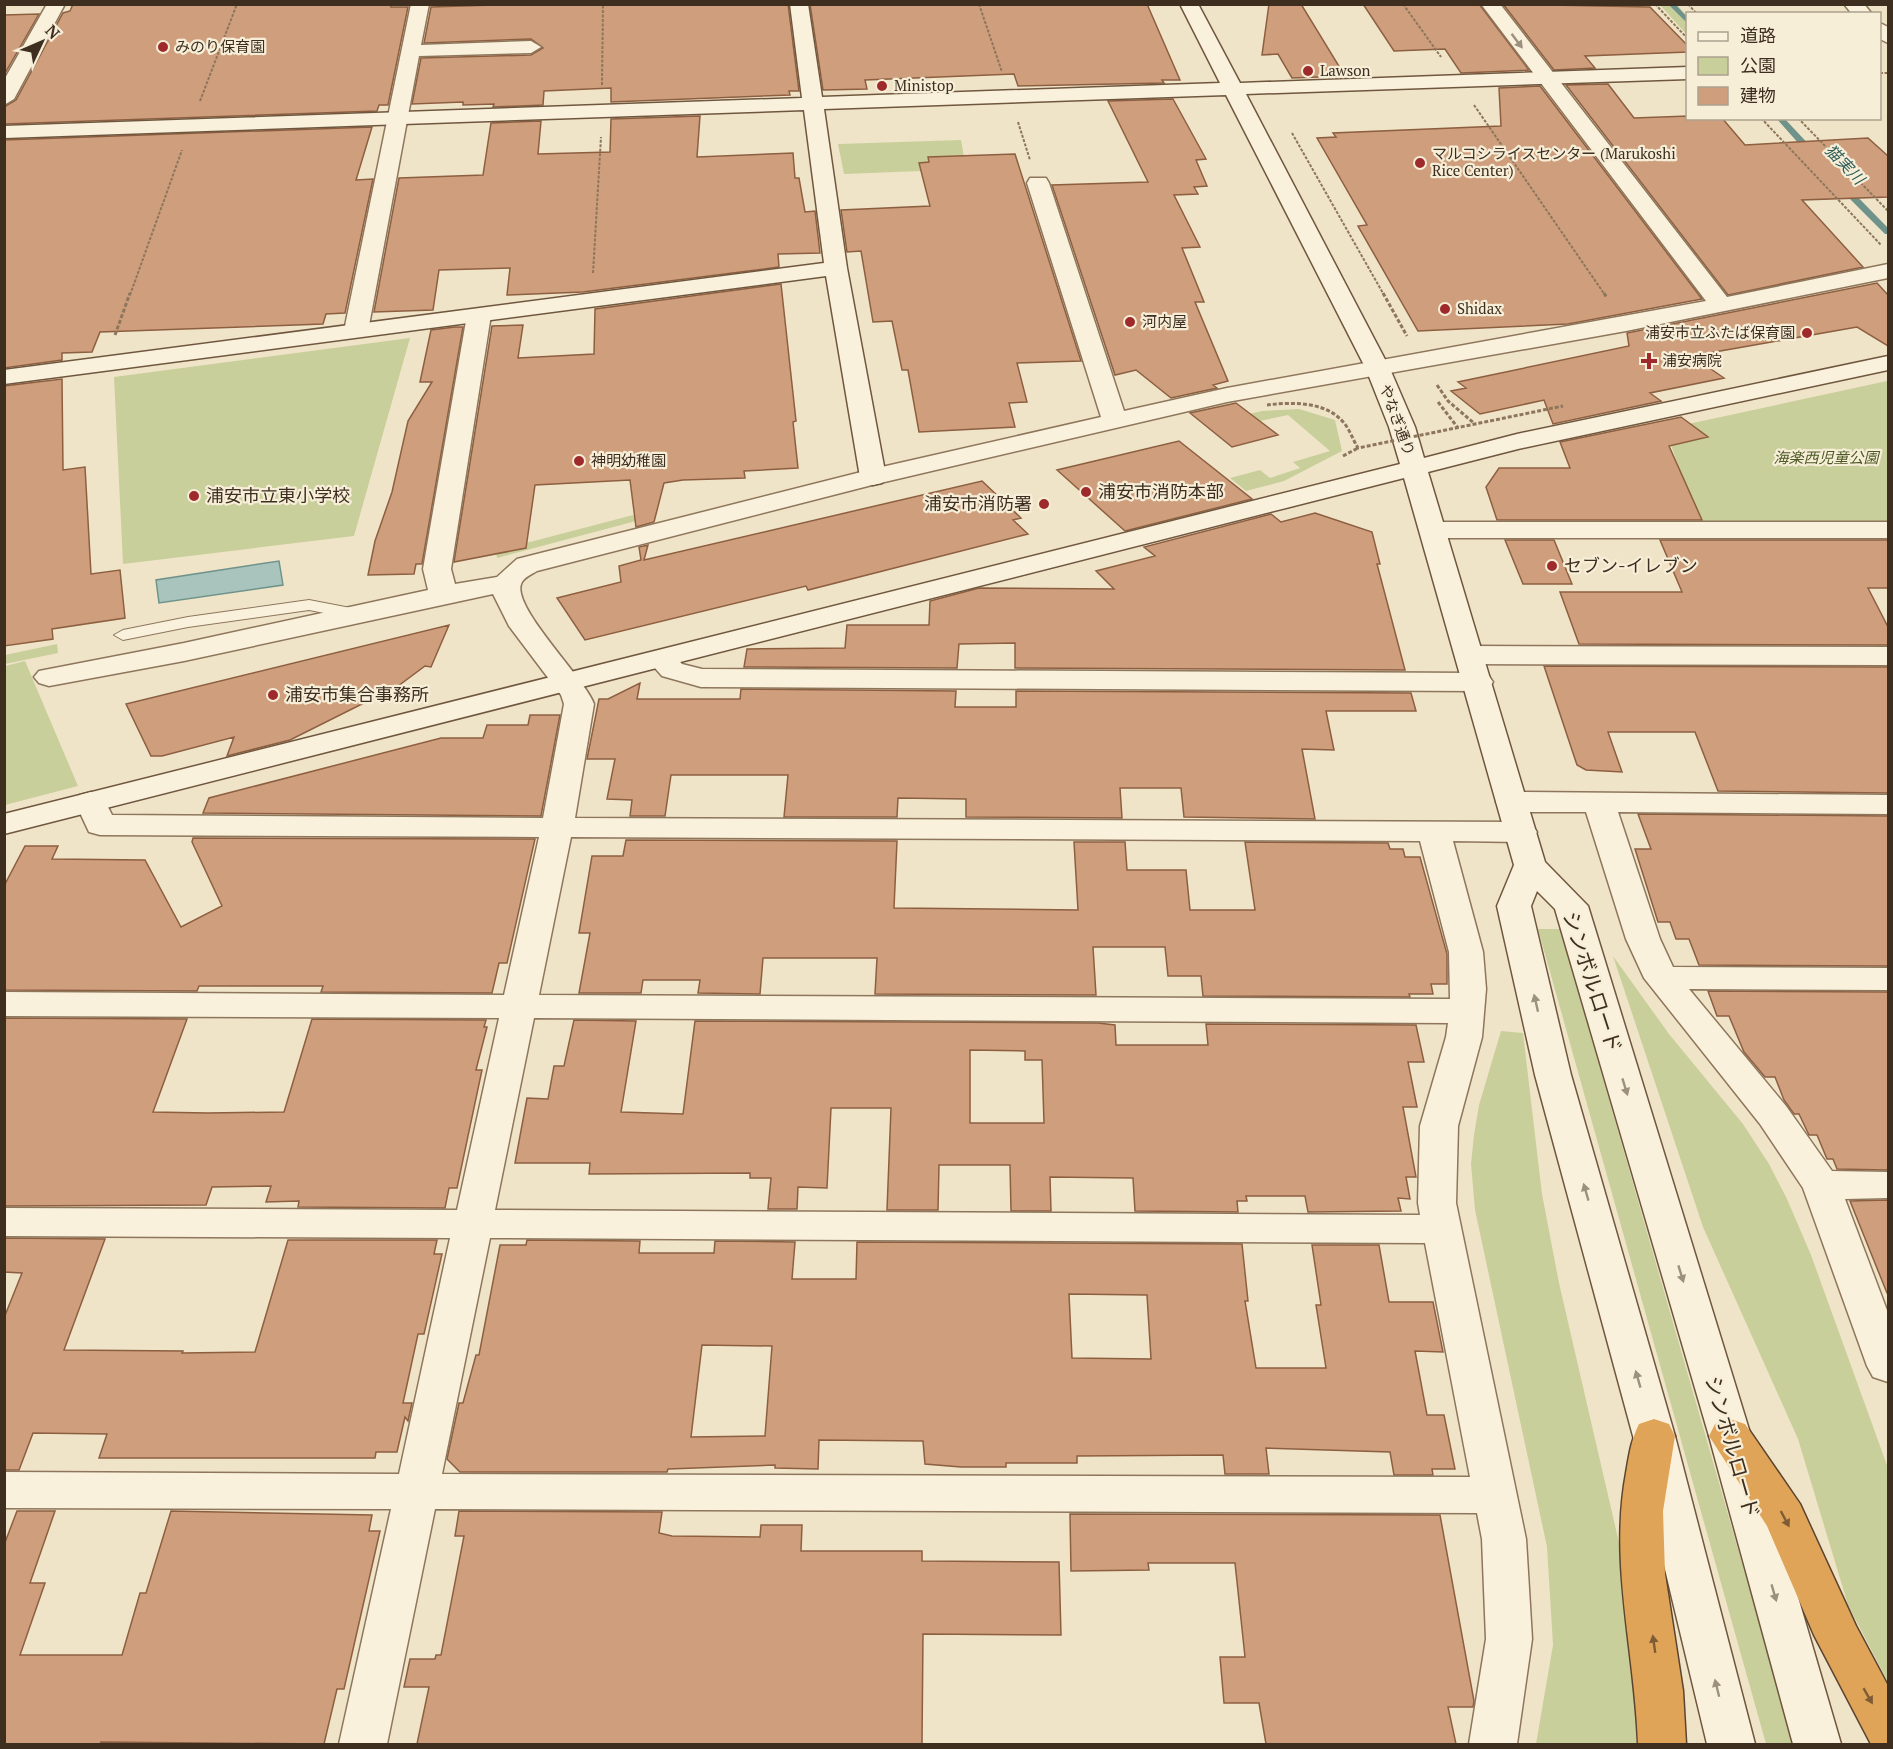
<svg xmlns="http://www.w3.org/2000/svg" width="1893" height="1749" viewBox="0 0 1893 1749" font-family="'PT Serif','Noto Sans JP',serif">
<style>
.green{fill:#c9cf9b}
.water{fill:#a9c4bc;stroke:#6f938a;stroke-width:1.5}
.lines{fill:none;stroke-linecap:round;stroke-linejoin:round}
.stream{fill:#6f938a;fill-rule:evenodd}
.building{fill:#cf9f7d;stroke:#8d5f41;stroke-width:1.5;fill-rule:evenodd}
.lane-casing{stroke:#8d765c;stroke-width:2}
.street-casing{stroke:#8d765c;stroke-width:3}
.secondary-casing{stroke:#6f573f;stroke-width:3}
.highway-casing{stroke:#5b4430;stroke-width:3}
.path-far1{stroke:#8d765c;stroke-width:2;stroke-dasharray:3 1.5;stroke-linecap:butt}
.path{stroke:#8d765c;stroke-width:3;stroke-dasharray:4 2;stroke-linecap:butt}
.lane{fill:#faf1dc;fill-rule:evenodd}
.street{fill:#faf1dc;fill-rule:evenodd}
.secondary{fill:#faf1dc;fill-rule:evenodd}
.highway{fill:#e0a458;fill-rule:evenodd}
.path-bridge{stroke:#8d765c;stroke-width:3;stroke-dasharray:4 2;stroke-linecap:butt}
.oneway{fill:#9c907e}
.oneway2{fill:#7e5d36}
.poi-dot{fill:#9e2a2b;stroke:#f7eed8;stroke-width:2}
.labels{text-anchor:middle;stroke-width:4.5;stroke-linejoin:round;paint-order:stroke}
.far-poi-label{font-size:15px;fill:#3d2e20;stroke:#f7eed8;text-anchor:start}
.far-street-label{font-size:15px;fill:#3d2e20;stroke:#f7eed8}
.far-park-label{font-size:15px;font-style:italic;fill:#4d5a26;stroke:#f7eed8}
.far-water-label{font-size:16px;font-style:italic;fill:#2f5d5a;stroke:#f7eed8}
.poi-label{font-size:18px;fill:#3d2e20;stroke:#f7eed8;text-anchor:start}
.near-street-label{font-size:21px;fill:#3d2e20;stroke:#f7eed8}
</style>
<rect width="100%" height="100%" fill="#f0e4c8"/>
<path class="green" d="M1660 5H1677L1687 16V35Z
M961 140 964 157 949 161 919 163 921 171 844 174 838 144Z
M410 338 354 536 123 564 114 377Z
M1887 381 1888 522 1699 521 1665 429Z
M1299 409 1335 420 1342 451 1284 481 1246 491 1230 478 1260 470 1270 478 1300 468 1293 462 1330 451 1288 415 1260 421 1256 418 1217 428 1211 423 1262 411Z
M633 515 636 521 497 558 496 551Z
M57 644 58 653 5 664V655Z
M25 661 78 786 5 805V666Z
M1538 929H1560L1794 1744H1766Z
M1613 956 1669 1034 1743 1124 1769 1164 1787 1199 1811 1255 1888 1468V1682L1848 1605 1798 1439 1703 1227Z
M1501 1031 1523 1033 1542 1194 1559 1283 1626 1573 1636 1674V1744H1536L1553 1645 1547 1547 1475 1210 1471 1164 1474 1135 1479 1105Z"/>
<path class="water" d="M279 561 283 585 159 603 156 580Z"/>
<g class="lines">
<path class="stream" d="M1668 4H1675L1688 18V24Z
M1776 118H1784L1814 150V154H1808Z
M1840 185H1846L1888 228V234H1885L1840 189Z"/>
</g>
<path class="building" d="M73 4H391V7H408L388 105H379L377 111 4 124V107L16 100 63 13 70 11Z
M524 4H788L799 91H789L790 95 611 102V88L544 91 543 105 493 107 494 104 463 105V102L412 104 421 58 531 55 543 48 531 39 424 43 431 7Z
M810 4H1147L1180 80H1162L1164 83 1018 86 1014 74 865 80 867 89 823 90Z
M1269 4H1301L1345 76 1292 78 1278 54 1262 55Z
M1363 4H1479L1529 70 1461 73 1445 49 1394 51Z
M1503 4 1650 7 1688 46V52L1585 56 1595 68 1554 70Z
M39 14 4 75V15Z
M1608 84 1634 118 1688 116V118H1722L1745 145 1868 138 1888 156V197L1802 200 1863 267 1728 295 1566 85Z
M1540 86 1702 299 1568 324 1418 331 1358 226 1367 225 1317 138 1336 137 1333 133 1501 126 1499 88Z
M1173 99 1206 159 1196 160 1207 186 1194 187 1198 194 1174 195 1200 247 1182 248 1204 302H1195L1228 381 1213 385 1217 388 1171 398 1136 370 1115 375 1052 185 1148 182 1108 101Z
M700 116 697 157 793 153 795 178H799L805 212 815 211 820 253 778 254 779 267 583 292 507 295 510 268 439 270 433 310 374 312 399 178 483 175 491 123 541 121 538 154 610 152 611 119Z
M372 127 356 180 373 179 345 313 326 314 323 324 100 332 92 352 62 353V360L4 368V140Z
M1015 154 1081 361 1017 363 1027 402 1009 403 1015 427 919 432 908 370H902L892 321 873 322 861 251 847 252 841 210 930 206 919 163 929 162 928 157Z
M1877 283 1888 295V346L1857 327 1692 356 1724 378 1650 393 1661 401 1553 424 1544 400 1480 414 1451 391 1466 388 1458 382 1629 346 1627 333Z
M781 284 796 421 793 422 798 468 744 471 745 478 683 480 664 483 654 522 636 527 630 480 535 485 526 548 454 562 492 326 523 325 518 358 594 354 595 309Z
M455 327H463L422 564H416L414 574 368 575 375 541 392 492 408 421 432 382H420L431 330Z
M62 379 63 470 85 467 91 574 120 570 125 618 52 629 53 639 4 646V386Z
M1236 403 1278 435 1232 447 1190 413Z
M1681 417 1708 437 1669 446 1702 520H1497L1486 487 1499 468H1570L1560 442Z
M1179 441 1252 499 1125 531 1057 470Z
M982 481 1021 518 1013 520 1028 534 808 590 806 586 585 640 557 598 621 582 619 566 641 560 639 547 648 545 644 560Z
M1315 513 1372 532 1380 564H1377L1405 670 1015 668V643L959 644 957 668 744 667 747 649 845 648 847 625H929L930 601 979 588 1114 589 1096 571 1155 556 1144 547 1271 514 1281 522Z
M1505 540H1554L1572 584H1523Z
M1660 540H1888V588H1868L1888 627V645L1579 644 1560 592H1682Z
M449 625 431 667 425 666 398 686 384 690V693L290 740 227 756 234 737 162 756H151L126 704Z
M1544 666 1888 667V793L1718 791 1695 732H1608L1622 772 1586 770 1577 765Z
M640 683 637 699H740L741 689 956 691 955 707H1016V691L1411 693 1416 711H1326L1334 750 1302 749 1315 819 1184 817 1181 788H1120L1122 818 966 817V799L898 798 897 817H784L788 775H671L665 816H630L632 800 607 799 615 759H587L599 699H608Z
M530 715H560L541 816 203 813 209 798 441 738H483L487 725H528Z
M1638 814 1888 816V966L1699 965 1689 939H1676L1670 922H1658L1635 849H1651Z
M193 838 535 839 507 963H499L492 993 321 992 323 986H199L197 991 4 990V886L25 846H58L52 859 145 860 181 927 222 906 192 842Z
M626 840 897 841 894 908 1078 910 1074 842H1125L1127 870H1186L1190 910H1255L1245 842 1388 843 1390 849H1403L1405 857H1420L1447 954V984H1431L1433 994H1409L1410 997 1203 996 1201 976H1168L1165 947H1093L1096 995 875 994 877 958H763L760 994 698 993 700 980H643L641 993H579L590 933H579L592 856H623Z
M1708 991 1888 992V1170L1837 1169 1833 1159H1827L1817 1135H1809L1799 1114H1794L1784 1100 1775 1077H1765L1744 1052 1729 1016H1717Z
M4 1018 187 1019 153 1112 208 1113 284 1112 312 1019 486 1020 484 1027H487L476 1070H482L457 1188H449L445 1208 298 1207 299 1201 266 1202 271 1186 212 1187 206 1205 4 1206Z
M574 1020 636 1021 621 1112 683 1114 695 1021 1098 1023 1115 1025 1116 1045H1208L1206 1024 1416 1025 1424 1062H1408L1417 1107H1403L1416 1177H1406L1410 1199 1398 1198 1401 1211 1308 1212 1305 1196H1246L1247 1201H1237L1238 1212 1135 1211 1133 1178 1050 1177 1051 1211H1011L1010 1165H939L938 1210H887L891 1108H831L827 1188 798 1187 797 1209H768L771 1178H750V1173L589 1174 590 1163H515L527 1098 548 1099 554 1066H564ZM970 1050 1025 1051V1060H1042L1044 1123H970Z
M1888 1200V1293H1887L1850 1201Z
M4 1238 105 1239 64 1350 183 1351 182 1353 255 1352 288 1240H437L434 1254H442L424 1334H418L403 1403H412L408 1421 405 1417 397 1452H376L375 1458H99L107 1434 33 1433 19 1470H4V1318L22 1273 4 1272Z
M527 1240 640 1241 639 1253H714L715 1241 795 1242 792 1279H856L857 1242 1242 1244 1248 1301H1245L1256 1368H1326L1316 1305H1321L1312 1245H1379L1389 1302H1433L1443 1352 1415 1351 1427 1415H1444L1455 1469H1432L1433 1475H1394L1390 1452 1266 1448 1269 1474H1225L1223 1455 1077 1456V1463H1006V1467H961L925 1464 923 1441 819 1440 818 1469 775 1468V1465L668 1469 667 1472H460L447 1459 459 1403H463L476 1355H479L500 1245H526ZM1069 1294 1147 1295 1151 1359 1072 1358ZM702 1345 772 1346 765 1436 691 1437Z
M17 1511H55L30 1583H45L20 1655H122L140 1593H146L171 1511 372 1515 369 1531H380L344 1689H337L324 1744 101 1742 100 1744H4V1545Z
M459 1511 662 1512 659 1533 672 1536 760 1537 761 1525H802L801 1551H922V1561L1059 1562 1061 1635 923 1634 922 1744H417L429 1687H404L410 1659H435L436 1655H441L464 1536H455Z
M1070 1514 1440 1515 1474 1701 1473 1707H1448L1456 1744H1266L1259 1703H1224L1220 1657H1245L1235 1563H1148L1149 1570 1071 1571Z"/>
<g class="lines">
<defs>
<path id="lane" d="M309 600 361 610 363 614 355 619 309 610 188 627 123 640 114 635 123 630 188 617Z"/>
<path id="street" d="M47 4H65L14 99 4 105V80Z
M411 4H429L421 45 531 41 541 47 531 53 419 56 368 331 364 336H348L344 331Z
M1481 4H1500L1727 297 1888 264V278L1626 331 1227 402 876 484 537 571C532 574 525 577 522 582 508 604 586 679 594 704L575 818 1521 822 1532 825 1537 832 1532 839 1521 842 1453 841 1483 952 1486 989 1482 1037 1458 1126 1456 1203 1526 1539 1532 1639 1517 1744H1469L1486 1639 1482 1539 1477 1513 435 1509 387 1744H339L391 1509 4 1508V1472L399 1474 450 1238 4 1236V1208L457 1210 499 1018 4 1016V992L504 995 539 837 100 835 89 832 75 802 80 795 91 792 102 795 112 815 543 818 564 704 561 695 509 626 493 594 184 661 49 686 39 683 34 677 39 671 184 643 428 590 423 569 467 315 471 310H487L491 315 451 569 455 584 497 577 517 559 873 469 1101 417 1027 183 1030 178H1046L1049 183 1124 411 1227 388 1706 301ZM571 837 1420 841 1449 952 1450 999 539 995ZM534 1018 1448 1023 1446 1037 1420 1126 1418 1203 1420 1215 495 1210ZM490 1238 1425 1243 1470 1477 442 1474Z
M1844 4H1864L1872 14H1852Z
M1880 23 1888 27V43L1880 39Z
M1434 522H1888V538H1434L1424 536 1420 530 1424 524Z
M1470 646 1888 647V665L1470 664 1460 661 1455 655 1460 649Z
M662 650 672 653 682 664 702 669 1478 673 1489 676 1493 682 1489 688 1478 691 701 687 662 676 647 659 652 653Z
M1512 792 1888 795V814L1618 812 1660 939 1673 967 1888 968V990L1689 989 1786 1106 1832 1171 1888 1172V1198L1845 1199 1888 1313V1382L1873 1377 1867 1366 1803 1188 1760 1124 1644 978 1626 939 1586 812H1512L1501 809 1496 802 1501 795Z"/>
<path id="secondary" d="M790 4H808L822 97 1220 83 1180 4H1198L1240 83 1688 67V79L1246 94 1390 369 1415 427 1424 458 1517 434 1888 356V370L1518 449 1428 472 1545 862 1588 906 1751 1436 1841 1744H1793L1709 1436 1555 909 1537 891 1531 906 1571 1075 1675 1436 1755 1744H1707L1633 1436 1535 1075 1497 906 1514 865 1404 478 4 834V814L1400 464 1389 427 1366 369 1226 95 824 109 847 268 886 477 882 483 873 485 864 483 860 477 826 276 4 384V370L824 263 804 110 4 138V126L802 98Z"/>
<path id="highway" d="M1654 1419 1669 1424 1675 1436 1663 1511 1665 1574 1683 1691 1686 1744H1638C1635 1652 1609 1564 1626 1473 1629 1456 1631 1440 1639 1424Z
M1730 1419 1745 1424 1800 1504 1856 1626 1888 1686V1744H1871L1814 1635 1767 1526 1709 1436 1715 1424Z"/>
</defs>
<use href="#lane" class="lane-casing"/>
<use href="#street" class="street-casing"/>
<use href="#secondary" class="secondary-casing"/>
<use href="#highway" class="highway-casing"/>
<path class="path-far1" d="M979 4 1002 72
M1403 4 1441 57
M1655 4 1688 39
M1688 4 1697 14
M1880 73H1888
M602 85 603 4
M200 101 237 4
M1474 105 1605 295
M1761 118 1881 245
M1798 118 1888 211
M1018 122 1030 160
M1292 133 1384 295
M593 273 601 137
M130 295 182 150"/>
<path class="path" d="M1383 293 1407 336
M1604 293 1607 298
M115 335 130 293
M1437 385 1448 401 1475 424
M1438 402 1458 428
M1343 456 1358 448"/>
<use href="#lane" class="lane"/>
<use href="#street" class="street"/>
<use href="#secondary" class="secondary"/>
<use href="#highway" class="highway"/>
<path class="path-bridge" d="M1267 405C1292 402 1326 401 1344 423 1350 430 1353 440 1358 448L1563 406"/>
</g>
<defs><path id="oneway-solid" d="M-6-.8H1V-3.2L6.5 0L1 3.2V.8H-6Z" transform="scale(1.5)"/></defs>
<g class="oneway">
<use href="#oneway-solid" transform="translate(1517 41) rotate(53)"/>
<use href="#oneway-solid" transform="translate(1536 1003) rotate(-103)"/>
<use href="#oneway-solid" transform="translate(1625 1087) rotate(73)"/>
<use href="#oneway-solid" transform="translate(1586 1192) rotate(-106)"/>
<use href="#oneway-solid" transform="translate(1681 1274) rotate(73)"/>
<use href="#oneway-solid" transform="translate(1638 1379) rotate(-106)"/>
<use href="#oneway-solid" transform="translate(1774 1593) rotate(74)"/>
<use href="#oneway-solid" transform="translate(1717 1688) rotate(-104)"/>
</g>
<g class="oneway2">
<use href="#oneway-solid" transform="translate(1785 1519) rotate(62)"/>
<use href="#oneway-solid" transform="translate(1654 1644) rotate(-98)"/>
<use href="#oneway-solid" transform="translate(1868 1696) rotate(60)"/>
</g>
<g class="poi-dot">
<circle cx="163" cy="47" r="6"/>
<circle cx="1308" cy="71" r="6"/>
<circle cx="882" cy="86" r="6"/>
<circle cx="1420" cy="163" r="6"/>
<circle cx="1445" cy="309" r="6"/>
<circle cx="1130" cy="322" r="6"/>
<circle cx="1807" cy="333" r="6"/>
<path d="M1646 352h6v6h6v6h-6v6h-6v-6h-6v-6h6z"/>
<circle cx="579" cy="461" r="6"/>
<circle cx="1086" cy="492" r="6"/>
<circle cx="194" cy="496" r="6"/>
<circle cx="1044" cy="504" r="6"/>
<circle cx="1552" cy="566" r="6"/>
<circle cx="273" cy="695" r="6"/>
</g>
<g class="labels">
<g class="far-poi-label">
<text x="175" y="52">みのり保育園</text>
<text x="1320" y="76">Lawson</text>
<text x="894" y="91">Ministop</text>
<text x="1432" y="159">マルコシライスセンター (Marukoshi<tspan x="1432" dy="17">Rice Center)</tspan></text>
<text x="1457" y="314">Shidax</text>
<text x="1142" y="327">河内屋</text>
<text x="1795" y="338" text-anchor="end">浦安市立ふたば保育園</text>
<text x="1662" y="366">浦安病院</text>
<text x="591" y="466">神明幼稚園</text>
</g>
<g class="far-street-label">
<text transform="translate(1397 420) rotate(70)" y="5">やなぎ通り</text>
</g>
<g class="far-park-label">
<text x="1826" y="463">海楽西児童公園</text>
</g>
<g class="far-water-label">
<text transform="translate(1845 164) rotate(46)" y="6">猫実川</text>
</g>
<g class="poi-label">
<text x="1098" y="498">浦安市消防本部</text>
<text x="206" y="502">浦安市立東小学校</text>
<text x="1032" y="510" text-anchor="end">浦安市消防署</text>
<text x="1564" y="572">セブン-イレブン</text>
<text x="285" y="701">浦安市集合事務所</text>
</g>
<g class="near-street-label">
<text transform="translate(1592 982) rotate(72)" y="7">シンボルロード</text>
<text transform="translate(1732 1447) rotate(74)" y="7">シンボルロード</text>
</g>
</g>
<rect width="1893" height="1749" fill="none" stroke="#3d2e20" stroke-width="12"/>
<rect x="1686" y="12" width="195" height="108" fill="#f7eed8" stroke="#ada18e" stroke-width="1.5"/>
<rect x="1698" y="32" width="30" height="9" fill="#faf1dc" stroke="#ada18e" stroke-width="1.5"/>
<text x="1740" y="42" font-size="18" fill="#3d2e20">道路</text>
<rect x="1698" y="57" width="30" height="18" fill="#c9cf9b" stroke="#ada18e" stroke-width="1.5"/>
<text x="1740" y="72" font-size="18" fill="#3d2e20">公園</text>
<rect x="1698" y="87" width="30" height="18" fill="#cf9f7d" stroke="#ada18e" stroke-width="1.5"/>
<text x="1740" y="102" font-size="18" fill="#3d2e20">建物</text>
<g transform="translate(42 42) rotate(46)" stroke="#f7eed8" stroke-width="4.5" paint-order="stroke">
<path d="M0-4.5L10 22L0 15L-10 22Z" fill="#3d2e20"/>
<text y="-9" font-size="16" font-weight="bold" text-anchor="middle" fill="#3d2e20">N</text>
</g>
</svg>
